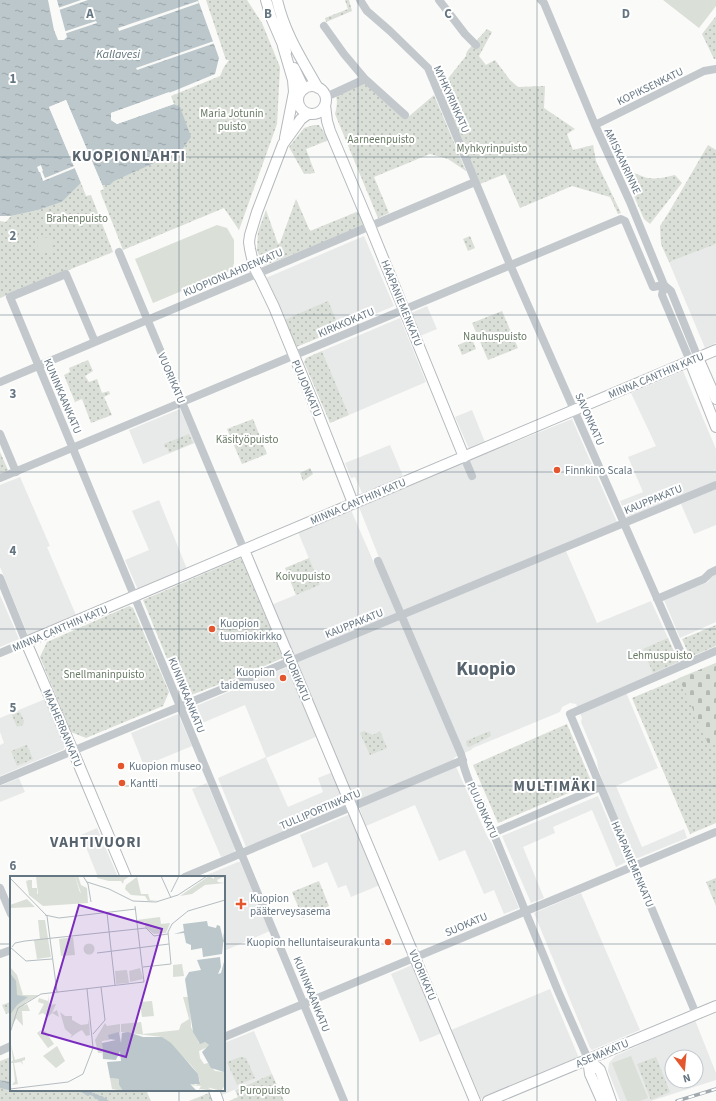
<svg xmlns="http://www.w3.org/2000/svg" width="716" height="1101" viewBox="0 0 716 1101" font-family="'Source Sans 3',sans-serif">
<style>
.built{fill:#e8e9e9;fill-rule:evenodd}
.grass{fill:url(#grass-dots)}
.cemetery{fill:url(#cemetery-stones)}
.garden{fill:#dadfd7}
.water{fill:url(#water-ripples)}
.pier{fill:#fafaf8}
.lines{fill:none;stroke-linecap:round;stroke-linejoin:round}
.major-casing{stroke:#b5babe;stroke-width:12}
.minor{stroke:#c3c8cc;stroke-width:8}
.major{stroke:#fff;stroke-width:10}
.rail-casing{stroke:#a2aab0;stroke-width:3.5}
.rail{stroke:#fff;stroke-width:2;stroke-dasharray:6;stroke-linecap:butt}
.grid{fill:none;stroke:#657683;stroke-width:1;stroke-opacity:0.55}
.poi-dot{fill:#e4572e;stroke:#fff;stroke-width:1.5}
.labels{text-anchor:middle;stroke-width:4;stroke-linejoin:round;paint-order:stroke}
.street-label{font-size:11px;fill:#657683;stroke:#fff}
.park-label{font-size:11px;fill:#687a64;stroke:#fff}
.poi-label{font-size:11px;fill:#657683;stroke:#fff;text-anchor:start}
.water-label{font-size:12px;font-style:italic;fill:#60757c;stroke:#fff}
.district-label{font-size:15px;font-weight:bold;letter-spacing:1px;fill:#57646e;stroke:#fff}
.town-label{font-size:19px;font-weight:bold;fill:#57646e;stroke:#fff}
.inset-river{fill:none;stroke:#bbc7cb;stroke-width:2}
.inset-road{fill:none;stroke:#b5bdc2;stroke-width:1}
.view{fill:#7b2cbf;fill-opacity:0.15;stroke:#7b2cbf;stroke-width:2}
.inset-edge{fill:none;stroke:#657683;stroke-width:2}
.grid-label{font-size:13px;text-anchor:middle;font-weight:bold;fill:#657683;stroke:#fff;stroke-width:4;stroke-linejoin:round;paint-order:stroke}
</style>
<defs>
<pattern id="grass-dots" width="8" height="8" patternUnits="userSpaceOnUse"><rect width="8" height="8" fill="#dadfd7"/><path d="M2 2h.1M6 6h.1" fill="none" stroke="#b4b9b4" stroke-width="1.8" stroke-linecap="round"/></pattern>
<pattern id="cemetery-stones" width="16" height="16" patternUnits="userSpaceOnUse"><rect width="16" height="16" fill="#dadfd7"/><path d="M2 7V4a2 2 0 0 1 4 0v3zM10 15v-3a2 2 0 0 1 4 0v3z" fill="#b4b9b4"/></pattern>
<pattern id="water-ripples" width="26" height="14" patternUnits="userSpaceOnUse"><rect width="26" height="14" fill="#bbc7cb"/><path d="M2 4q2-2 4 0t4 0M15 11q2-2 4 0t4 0" fill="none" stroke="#9ca6aa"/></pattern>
</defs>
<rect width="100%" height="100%" fill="#fafaf8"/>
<path class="built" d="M364 236 394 306 296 347 266 278Z
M716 244V343L705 348 669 262Z
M427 306 437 329 420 336 411 313Z
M400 318 426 382 349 415 322 351Z
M683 371 716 449V481L627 518 620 501 643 492 628 457 656 446 631 393Z
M180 409 195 443 143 464 129 430Z
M472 410 485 442 469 449 455 417Z
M572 419 617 522 563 544 597 623 651 601 679 662 684 661 625 690 658 768 616 786 642 847 684 829 687 838 638 858H635L607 794 598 768 597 760 581 722 582 718 576 704 570 703 562 707 560 712 473 748 471 750 455 757 453 760 487 836 492 844 519 908 504 914 494 890 484 894 465 850 439 861 415 805 366 826 357 801H355L271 605 320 585 298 532 351 510 374 563 380 560 359 507 473 459Z
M390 445 403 476 362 493 355 477 351 478 345 463Z
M20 477 50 546 47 547 76 615 28 635 0 567V485Z
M716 489V525L694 534 681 504Z
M159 500 187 569 138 590 125 560 149 550 132 511Z
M716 574V622L680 638 664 600 708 582 711 576Z
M0 595 19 639 0 647Z
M287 667 318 736 266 758 288 807 323 792 318 778 333 772 346 805 246 847 218 778 266 757 245 705 195 726 189 710V709Z
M45 699 64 746V749L0 776V745L4 743 0 732V718Z
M178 714 192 746 144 766 131 733Z
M19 778 25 792 0 802V786Z
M207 783 235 849 234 852 221 857 192 789Z
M598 796 626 862 616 867 592 810 553 827 555 833 523 847 544 898 531 903 502 836Z
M350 814 380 885 351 897 346 885 338 888 327 862 313 868 300 835Z
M97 828 118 877H98L81 835Z
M238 862H240L270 931 224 951V877H202Z
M581 893 640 1030 592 1050 590 1048 534 913Z
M412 965 442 1033 420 1042 391 974Z
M550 989 579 1058 481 1099 451 1030Z
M695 1020 716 1073V1080L651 1101H620L608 1071 609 1063 615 1056ZM672 1057H696V1081H672Z
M254 1031 272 1074 222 1095 220 1090H224V1043Z"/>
<path class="grass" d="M206 0H247L262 23 280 67 277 124 239 230 224 208 123 250 100 191 104 189 102 185H110L180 107 174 104 171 96 220 76 224 67 229 60H226Z
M345 0H349L352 11 326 22 325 18 348 9Z
M716 16V59H714L702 34Z
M487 29 492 32 479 56 486 65 495 60 510 80 518 87 545 86 544 108 575 129 567 134 573 150 593 145 596 161 621 213 618 214 610 197 572 186 520 208 505 174 480 184 438 91 466 56V54L468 50Z
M365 79 407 118 434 95 466 171 448 159 430 154 374 177 389 213 378 218 335 114C337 106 338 100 335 93Z
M314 125H319L329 140 306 149 315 173 304 174 289 147 304 128Z
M708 145 716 150V244L669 262 661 244 660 226 669 212Z
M629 167C631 172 634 173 639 175 651 181 662 178 675 175L682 183 650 224 644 219 623 171Z
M81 183 86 196 91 195 113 252 0 298V221L6 222 11 216 38 210 62 202Z
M296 199 310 231 359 211 367 225 263 266 257 250 258 232 266 210 278 244 280 243Z
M470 236 475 248 468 251 463 239Z
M328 301 340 329 296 347 284 320Z
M502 311 518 348 488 360 472 323Z
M472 339 476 349 462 355 458 345Z
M322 351 349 415 330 423 304 362 306 358Z
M88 360 93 371 85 376 89 382 97 379 102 393 109 391 110 394 104 397 112 415 91 423 82 399 75 402 64 375 70 372 69 368Z
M253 419 267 454 242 464 227 429Z
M189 434 193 443 169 453 167 447 165 448 164 444Z
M0 452 8 470 0 474Z
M310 468 313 474 303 481 300 473Z
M241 558 283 658 236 678 183 698 143 600Z
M309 558 320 585 296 595 285 568Z
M129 606 133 608 169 692 163 706 86 738 71 732 40 657 47 642Z
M716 625V646L690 657 682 639Z
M668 638 678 662 653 673 643 649Z
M716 663V823L690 834 632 698Z
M20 712 24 721 23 725 17 727 12 715Z
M567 724 591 781 590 784 498 823 473 765Z
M364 731 373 735 380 731 387 748 370 755 360 733Z
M490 731 491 736 469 747 467 746 466 741Z
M27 745 33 759 17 766 11 751Z
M716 878V906L706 882Z
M319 881 329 906 303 918 292 892Z
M10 1002 11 1006V1012L6 1014 2 1005Z
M11 1057V1090H146L151 1101H0V1061Z
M240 1057 246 1058 255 1078 237 1085 227 1062Z
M656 1057 670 1092 651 1100 637 1064Z
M272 1074 284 1101H229L238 1097 235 1090Z
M209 1093 212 1101H189Z"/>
<path class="cemetery" d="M716 663V743L709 746 679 678Z"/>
<path class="garden" d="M663 0H716V6L699 28Z
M217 225 227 228 234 240V263L232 270 153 303 135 259Z
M38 237 53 238 52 252 37 251Z
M631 1056 648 1098 640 1101H627L612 1063Z"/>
<path class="water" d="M0 0H48L54 30 58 40H64L67 37 57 0H198L219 58 215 74 174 91 111 113V120L117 124 174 104 180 107 191 137 181 151 114 181 110 185H102L66 100 49 107 81 183 62 202 38 210 11 216H0Z
M0 1080 11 1082V1090H27L13 1091 0 1088Z
M78 1090H91L93 1094H97L100 1096H102L109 1101H99L97 1099H95L93 1096 90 1095 88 1096Z"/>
<path class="pier" d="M81 0H88L59 10 58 8Z
M198 1 199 3 119 31 118 28Z
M96 21 97 23 64 34 63 32Z
M214 41 215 43 137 70 136 68Z
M169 92 170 94 113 114V119L117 121 173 102 174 104 117 124 111 120V113Z
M66 100 103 187 100 186 65 102 51 108 83 184 82 185 75 168 43 181 40 172H39L37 167 41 165 43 171H42L45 178 74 166 49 107Z"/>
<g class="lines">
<defs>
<path id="major" d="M266 0 271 17 286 52
M277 0C285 34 301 58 318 88
M283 46 293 80 294 92 285 138
M294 68 304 89
M298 100a14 14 0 1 1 28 0a14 14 0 1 1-28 0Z
M325 105 327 121 330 131 370 226 464 457
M308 114 301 119 283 144 257 212 250 235 249 242 250 249 254 267 261 280 274 307 316 409 353 503
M698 358 716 399
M690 361 716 427
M244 550 475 1101
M126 877 73 751 26 642 716 350
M588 1059 600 1070 611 1101
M588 1059 590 1074 602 1101
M214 1090 218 1101
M488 1101 716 1006"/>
</defs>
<use href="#major" class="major-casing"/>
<path class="minor" d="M360 0 367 11 390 31 428 68 508 260 686 664
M439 0 465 34 476 45
M541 0 544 3 595 125 630 202 664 285 671 291 698 358
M324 26 344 54 365 79
M326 97 365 79 405 115
M595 125 704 71 716 69
M119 252 244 550
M664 285 662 295 690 361
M95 342 66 274 10 297 344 1101
M0 382 475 182
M0 434 16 472
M464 457 472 476
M0 478 621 219 625 221 653 287 664 285
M378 561 461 754C463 760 463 765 465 770 468 780 475 797 481 803L558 991 588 1059
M0 578 26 642 0 653
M657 599 704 579 710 573 716 570
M0 781 716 485
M493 833 600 787
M185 877 463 760
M0 888 11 914
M0 954 11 950
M696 1014 570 714 716 651
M224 1037 716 832
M0 1051 11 1046"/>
<use href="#major" class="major"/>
<defs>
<path id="rail" d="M677 1101 716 1089"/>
</defs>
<use href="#rail" class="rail-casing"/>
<use href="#rail" class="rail"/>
</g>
<path class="grid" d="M179 0V877M358 0V1101M537 0V1101M0 157H716M0 315H716M0 472H716M0 629H716M0 786H716M0 944H11M224 944H716M179 1090V1101"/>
<g class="poi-dot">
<circle cx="557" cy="470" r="4"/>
<circle cx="212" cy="629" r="4"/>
<circle cx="283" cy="678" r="4"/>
<circle cx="121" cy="766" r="4"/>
<circle cx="122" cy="783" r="4"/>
<path d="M239 898h4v4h4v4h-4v4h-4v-4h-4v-4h4z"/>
<circle cx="388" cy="942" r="4"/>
</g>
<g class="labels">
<g class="street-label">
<text transform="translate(650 86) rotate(-26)" y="4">KOPIKSENKATU</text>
<text transform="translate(452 99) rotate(66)" y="4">MYHKYRINKATU</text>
<text transform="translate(623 161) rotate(65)" y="4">AMISKANRINNE</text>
<text transform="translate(233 272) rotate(-23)" y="4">KUOPIONLAHDENKATU</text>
<text transform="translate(402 303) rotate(68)" y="4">HAAPANIEMENKATU</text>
<text transform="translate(346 322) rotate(-23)" y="4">KIRKKOKATU</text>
<text transform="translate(656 375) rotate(-23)" y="4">MINNA CANTHIN KATU</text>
<text transform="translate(172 378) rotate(67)" y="4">VUORIKATU</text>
<text transform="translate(307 388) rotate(67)" y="4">PUIJONKATU</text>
<text transform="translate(63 396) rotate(67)" y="4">KUNINKAANKATU</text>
<text transform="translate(590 419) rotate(66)" y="4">SAVONKATU</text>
<text transform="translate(653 499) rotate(-22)" y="4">KAUPPAKATU</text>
<text transform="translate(358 501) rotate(-23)" y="4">MINNA CANTHIN KATU</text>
<text transform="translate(354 623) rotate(-22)" y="4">KAUPPAKATU</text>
<text transform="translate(60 628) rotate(-23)" y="4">MINNA CANTHIN KATU</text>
<text transform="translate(297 676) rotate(67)" y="4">VUORIKATU</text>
<text transform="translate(187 695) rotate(68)" y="4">KUNINKAANKATU</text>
<text transform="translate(63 728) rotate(67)" y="4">MAAHERRANKATU</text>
<text transform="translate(320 809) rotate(-23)" y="4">TULLIPORTINKATU</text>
<text transform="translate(483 810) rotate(66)" y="4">PUIJONKATU</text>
<text transform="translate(633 864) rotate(67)" y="4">HAAPANIEMENKATU</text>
<text transform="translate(466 924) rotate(-23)" y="4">SUOKATU</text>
<text transform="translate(423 975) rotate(67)" y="4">VUORIKATU</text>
<text transform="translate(312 994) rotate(68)" y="4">KUNINKAANKATU</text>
<text transform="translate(602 1053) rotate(-23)" y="4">ASEMAKATU</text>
</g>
<g class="park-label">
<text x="232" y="117">Maria Jotunin<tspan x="232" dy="13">puisto</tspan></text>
<text x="381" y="143">Aarneenpuisto</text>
<text x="492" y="152">Myhkyrinpuisto</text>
<text x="77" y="222">Brahenpuisto</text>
<text x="495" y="340">Nauhuspuisto</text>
<text x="247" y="443">Käsityöpuisto</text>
<text x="303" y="580">Koivupuisto</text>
<text x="660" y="659">Lehmuspuisto</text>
<text x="104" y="678">Snellmaninpuisto</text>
<text x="265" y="1094">Puropuisto</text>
</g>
<g class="poi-label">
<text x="565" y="474">Finnkino Scala</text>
<text x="220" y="627">Kuopion<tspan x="220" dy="13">tuomiokirkko</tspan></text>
<text x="275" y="676" text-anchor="end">Kuopion<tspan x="275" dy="13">taidemuseo</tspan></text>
<text x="129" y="770">Kuopion museo</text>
<text x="130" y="787">Kantti</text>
<text x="250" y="902">Kuopion<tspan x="250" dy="13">pääterveysasema</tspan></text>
<text x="380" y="946" text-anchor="end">Kuopion helluntaiseurakunta</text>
</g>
<g class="water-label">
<text x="118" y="58">Kallavesi</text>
</g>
<g class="district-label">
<text x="129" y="161">KUOPIONLAHTI</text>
<text x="555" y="791">MULTIMÄKI</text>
<text x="96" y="847">VAHTIVUORI</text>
</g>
<g class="town-label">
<text x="486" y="675">Kuopio</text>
</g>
</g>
<g transform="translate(10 876)">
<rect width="215" height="215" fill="#fafaf8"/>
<path d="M65 0H68L71 9 77 12 78 27 33 30 19 19 16 5 19 4H22V12H27V18L68 14 71 17ZM17 23 25 31 0 32V29ZM150 41 151 48 160 47 156 57 144 58 135 51V46L128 47 127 44ZM28 44H35L41 81 27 83 24 64H30ZM63 61 65 79 51 80 49 63ZM73.5 73a5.5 5.5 0 1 1 11 0a5.5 5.5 0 1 1-11 0ZM172 88 174 100 163 101V89ZM0 91 7 99 13 119H29L16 126 0 153ZM130 92 133 103 120 106 119 95ZM117 94 119 107 106 108 105 95ZM38 118 39 129 46 128 42 137 47 134 49 141 42 137 38 141 33 137 28 139 34 128 28 126 29 122 38 125ZM173 121H178L180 127 181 151 189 167 195 166 200 170 189 175 190 182 194 188 198 187 205 195 215 196V205L198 212 205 215 190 213 188 215 191 210 180 209 181 207 186 209 190 206 188 198 181 189 152 161 111 156V148L131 146 133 158 169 154 171 148 179 143ZM142 125 144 140 132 141 130 126ZM50 136 55 140H62V144L71 149 78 148 79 143 80 159 76 160 72 154 68 156 67 151 68 156 60 162 62 159 55 153ZM95 147 97 150 110 148V156L99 164 92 165V177H88L85 164ZM1 169 5 184 15 181V184L12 185 13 189 11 186 4 187 8 208 2 209 5 205 3 187H0L3 184ZM97 186 100 202 110 203 109 209 113 215 102 213Z" fill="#dadfd7"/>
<path d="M88 0 112 1 120 0 114 4 113 8 111 5H99L87 2ZM199 0 204 3V0H215V3L213 1 207 4 208 6 215 7 195 9 182 18 170 20ZM127 1 131 18H138L140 24H149L138 25 135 20 121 19 115 13 116 9ZM17 128 20 135H12L13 150 5 141 8 133Z" fill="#dadfd7"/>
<path d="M26 0H65L73 27H29Z" fill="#dadfd7"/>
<path d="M31 154 30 158 35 155 44 168 38 172 27 157ZM47 170 55 185 46 192 33 180ZM196 195 212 200 215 203V209L211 215 197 211 196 215 197 211 192 206 191 199Z" fill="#dadfd7"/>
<path d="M197 45 198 50 206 52 207 49 210 50 213 63 215 50 212 78 193 81 192 72 181 74V69L176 67 174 57 164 58 174 55 173 48ZM210 81 211 91 208 98 211 97 215 82 214 196 201 192 192 176 199 169 195 166 190 168 183 156 175 103 179 96 191 94 187 84ZM0 97 6 105 7 119 18 121 7 129 0 139ZM109 156 111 167 112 157 118 156 133 161H152L161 167 188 198 190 208H180L187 215H113L109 209V203L100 202 97 186 111 185 110 175 106 184 93 183 92 167 106 164 99 163 98 159Z" fill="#bbc7cb"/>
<path class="inset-river" d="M175 58 215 65M215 101 179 99V109L191 116 206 111 215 113M180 105 194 101 215 109M215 111 194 108 185 113V118L215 168"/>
<path class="inset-road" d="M73 0 78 8 81 26M151 0 161 22M0 2 37 40 47 116M77 6 99 13 123 25 146 26 168 19 197 0M161 16 169 0M97 37 105 109M35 39 49 42 126 33M0 71 16 85 42 83M2 71 5 67 15 65 136 52 144 60 158 58M87 77 159 68M161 88 158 56 162 48 178 35 215 24M133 91 161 88M0 157 8 132 31 118 134 106 125 30M83 158 95 144 91 111M0 213 58 206 73 198 83 172 77 113"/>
<path class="view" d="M69 29 152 53 116 181 32 157Z"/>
<rect width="215" height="215" class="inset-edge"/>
</g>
<g class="grid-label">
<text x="90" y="18">A</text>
<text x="268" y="18">B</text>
<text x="448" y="18">C</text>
<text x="626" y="18">D</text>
<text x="13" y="83">1</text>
<text x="13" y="240">2</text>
<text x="13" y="398">3</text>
<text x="13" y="555">4</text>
<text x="13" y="712">5</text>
<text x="13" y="870">6</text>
</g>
<g transform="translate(684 1069) rotate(164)"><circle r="19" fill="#ffffff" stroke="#c1c8cd"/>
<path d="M0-3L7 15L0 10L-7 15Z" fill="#e4572e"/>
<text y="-6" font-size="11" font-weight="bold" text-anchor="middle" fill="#657683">N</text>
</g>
</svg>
